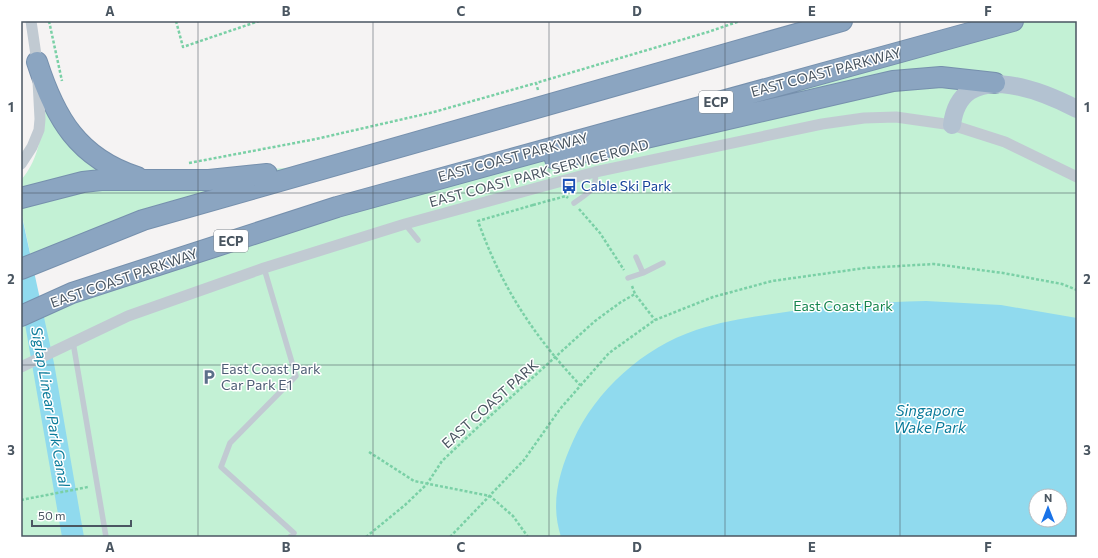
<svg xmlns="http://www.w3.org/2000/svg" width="1098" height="558" viewBox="0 0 1098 558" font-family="Commissioner,sans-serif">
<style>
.green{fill:#c3f1d5;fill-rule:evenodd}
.water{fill:#90daee;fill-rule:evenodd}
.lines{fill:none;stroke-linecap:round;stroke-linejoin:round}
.highway-casing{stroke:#7690ad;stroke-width:22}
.path{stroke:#7ad0a6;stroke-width:2.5;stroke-dasharray:3 2;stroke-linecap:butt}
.lane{stroke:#c1cad2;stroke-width:5.5}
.street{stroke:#c1cad2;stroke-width:11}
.primary{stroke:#b3c2d1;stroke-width:18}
.highway{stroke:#8ba5c1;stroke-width:20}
.grid{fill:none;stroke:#4a5661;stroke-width:1;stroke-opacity:0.55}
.labels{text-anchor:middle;stroke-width:3;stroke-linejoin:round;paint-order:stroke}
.shield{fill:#fff;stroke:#808990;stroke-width:1}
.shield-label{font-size:13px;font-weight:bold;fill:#4a5661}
.street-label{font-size:14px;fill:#4a5661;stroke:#fff}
.transit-label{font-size:14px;fill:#164399;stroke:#fff;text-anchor:start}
.park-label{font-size:14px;fill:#17864f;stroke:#fff}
.service-label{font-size:14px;fill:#4e5e75;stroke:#fff;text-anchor:start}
.water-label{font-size:15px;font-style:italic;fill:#0c7c9b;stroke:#fff}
.neatline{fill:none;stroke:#4a5661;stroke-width:1.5}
.grid-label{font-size:13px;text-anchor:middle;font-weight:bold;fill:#4a5661}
</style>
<rect width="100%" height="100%" fill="#f5f3f3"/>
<path class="green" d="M1012 21H1077V537H21V316L72 294ZM1036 496H1060V520H1036Z
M43 62 77 133 131 170 172 177 321 165 33 266 21 211V180C49 148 42 101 43 62Z"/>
<path class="water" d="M21 212 54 363 84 537H62L21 301Z
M926 301 1001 305 1077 318V537H561C550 503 559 472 573 441 596 390 643 348 696 330 722 321 751 317 779 313 828 305 877 302 926 301ZM1036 496H1060V520H1036Z"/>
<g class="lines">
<defs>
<path id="highway" d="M37 62C55 118 78 158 137 177
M555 159 893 81 941 77 995 83
M21 198 83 182 101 180H209L267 174
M21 269 143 220 842 21
M21 316 72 293 337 207 1013 21"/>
</defs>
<use href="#highway" class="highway-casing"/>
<path class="path" d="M49 21 62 81
M176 21 183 47 259 21
M538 90 536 83 708 32 740 21
M189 163 316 139 434 112 536 83
M533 205 478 221C501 286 533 335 580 385
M533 205 566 196 568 198
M579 209 600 233 624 270
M632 286 635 294 655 320
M369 452 414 481 490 496 513 516 528 537
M21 500 88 487
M366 537 405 505 427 484 442 461 477 428 595 321 621 302 635 294
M450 537 524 460 560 409 609 353 655 320 713 297 772 281 865 268 934 264 1003 273 1062 284 1077 290"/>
<path class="lane" d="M574 203C586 194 598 190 595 172
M405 224 418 240
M636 257 643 273
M264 268 296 376 230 443 221 467 294 533 290 537
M628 278 643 273 663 263
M73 342 106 537"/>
<path class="street" d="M21 164 32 147 39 130 40 119 37 62 31 21
M21 367 128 316 264 268 405 224 595 172 822 124 864 118 896 117 952 125 1005 142 1077 177"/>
<path class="primary" d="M952 125C960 58 1038 89 1077 109"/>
<use href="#highway" class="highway"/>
</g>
<path class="grid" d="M198 21V537M373 21V537M549 21V537M725 21V537M900 21V537M21 193H1077M21 365H1077"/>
<defs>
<symbol id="bus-bare" viewBox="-9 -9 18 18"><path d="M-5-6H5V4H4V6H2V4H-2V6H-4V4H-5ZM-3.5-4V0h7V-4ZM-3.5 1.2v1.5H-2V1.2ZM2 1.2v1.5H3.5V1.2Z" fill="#1a4fb4" stroke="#fff" stroke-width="2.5" paint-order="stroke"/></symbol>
<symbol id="parking-bare" viewBox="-9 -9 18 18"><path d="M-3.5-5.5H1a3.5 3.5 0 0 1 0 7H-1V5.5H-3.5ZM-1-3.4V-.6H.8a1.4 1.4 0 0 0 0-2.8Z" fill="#5c6f8a" stroke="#fff" stroke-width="2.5" paint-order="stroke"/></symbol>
</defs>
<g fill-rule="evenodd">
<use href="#bus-bare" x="558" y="175" width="22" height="22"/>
<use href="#parking-bare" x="198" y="366" width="22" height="22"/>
</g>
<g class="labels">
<g class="shield">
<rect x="699" y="91" width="34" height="22" rx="3"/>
<rect x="214" y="230" width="34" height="22" rx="3"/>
</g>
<g class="shield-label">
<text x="716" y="107">ECP</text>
<text x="231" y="246">ECP</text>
</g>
<g class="street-label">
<text transform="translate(826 72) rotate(-15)" y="5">EAST COAST PARKWAY</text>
<text transform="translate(513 157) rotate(-15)" y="5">EAST COAST PARKWAY</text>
<text transform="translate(539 173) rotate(-15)" y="5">EAST COAST PARK SERVICE ROAD</text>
<text transform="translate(124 278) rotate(-19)" y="5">EAST COAST PARKWAY</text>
<text transform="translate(490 404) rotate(-42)" y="5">EAST COAST PARK</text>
</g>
<g class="transit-label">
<text x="581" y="191">Cable Ski Park</text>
</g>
<g class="park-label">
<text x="843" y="311">East Coast Park</text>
</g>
<g class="service-label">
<text x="221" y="374">East Coast Park<tspan x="221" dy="16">Car Park E1</tspan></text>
</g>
<g class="water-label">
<text transform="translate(50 407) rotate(80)" y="5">Siglap Linear Park Canal</text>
<text x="930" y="416">Singapore<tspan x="930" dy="17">Wake Park</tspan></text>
</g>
</g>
<rect width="1098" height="558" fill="none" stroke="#ffffff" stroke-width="44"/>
<g transform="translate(1048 508)"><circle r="19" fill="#ffffff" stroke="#b7bbc0"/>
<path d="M0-3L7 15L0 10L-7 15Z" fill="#1a73e8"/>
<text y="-6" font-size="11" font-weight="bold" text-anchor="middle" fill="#4a5661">N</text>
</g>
<path d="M32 520v6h99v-6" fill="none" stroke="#4a5661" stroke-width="2"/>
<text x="38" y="520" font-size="12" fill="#4a5661" stroke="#ffffff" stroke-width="3" paint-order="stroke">50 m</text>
<rect x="22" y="22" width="1054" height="514" class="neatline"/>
<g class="grid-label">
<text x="110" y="16">A</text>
<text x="286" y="16">B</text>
<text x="461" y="16">C</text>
<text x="637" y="16">D</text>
<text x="812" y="16">E</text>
<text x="988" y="16">F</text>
<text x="11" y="112">1</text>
<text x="1087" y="112">1</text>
<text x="11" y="284">2</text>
<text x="1087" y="284">2</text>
<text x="11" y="455">3</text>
<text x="1087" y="455">3</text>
<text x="110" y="552">A</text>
<text x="286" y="552">B</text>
<text x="461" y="552">C</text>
<text x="637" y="552">D</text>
<text x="812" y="552">E</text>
<text x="988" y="552">F</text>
</g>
</svg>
